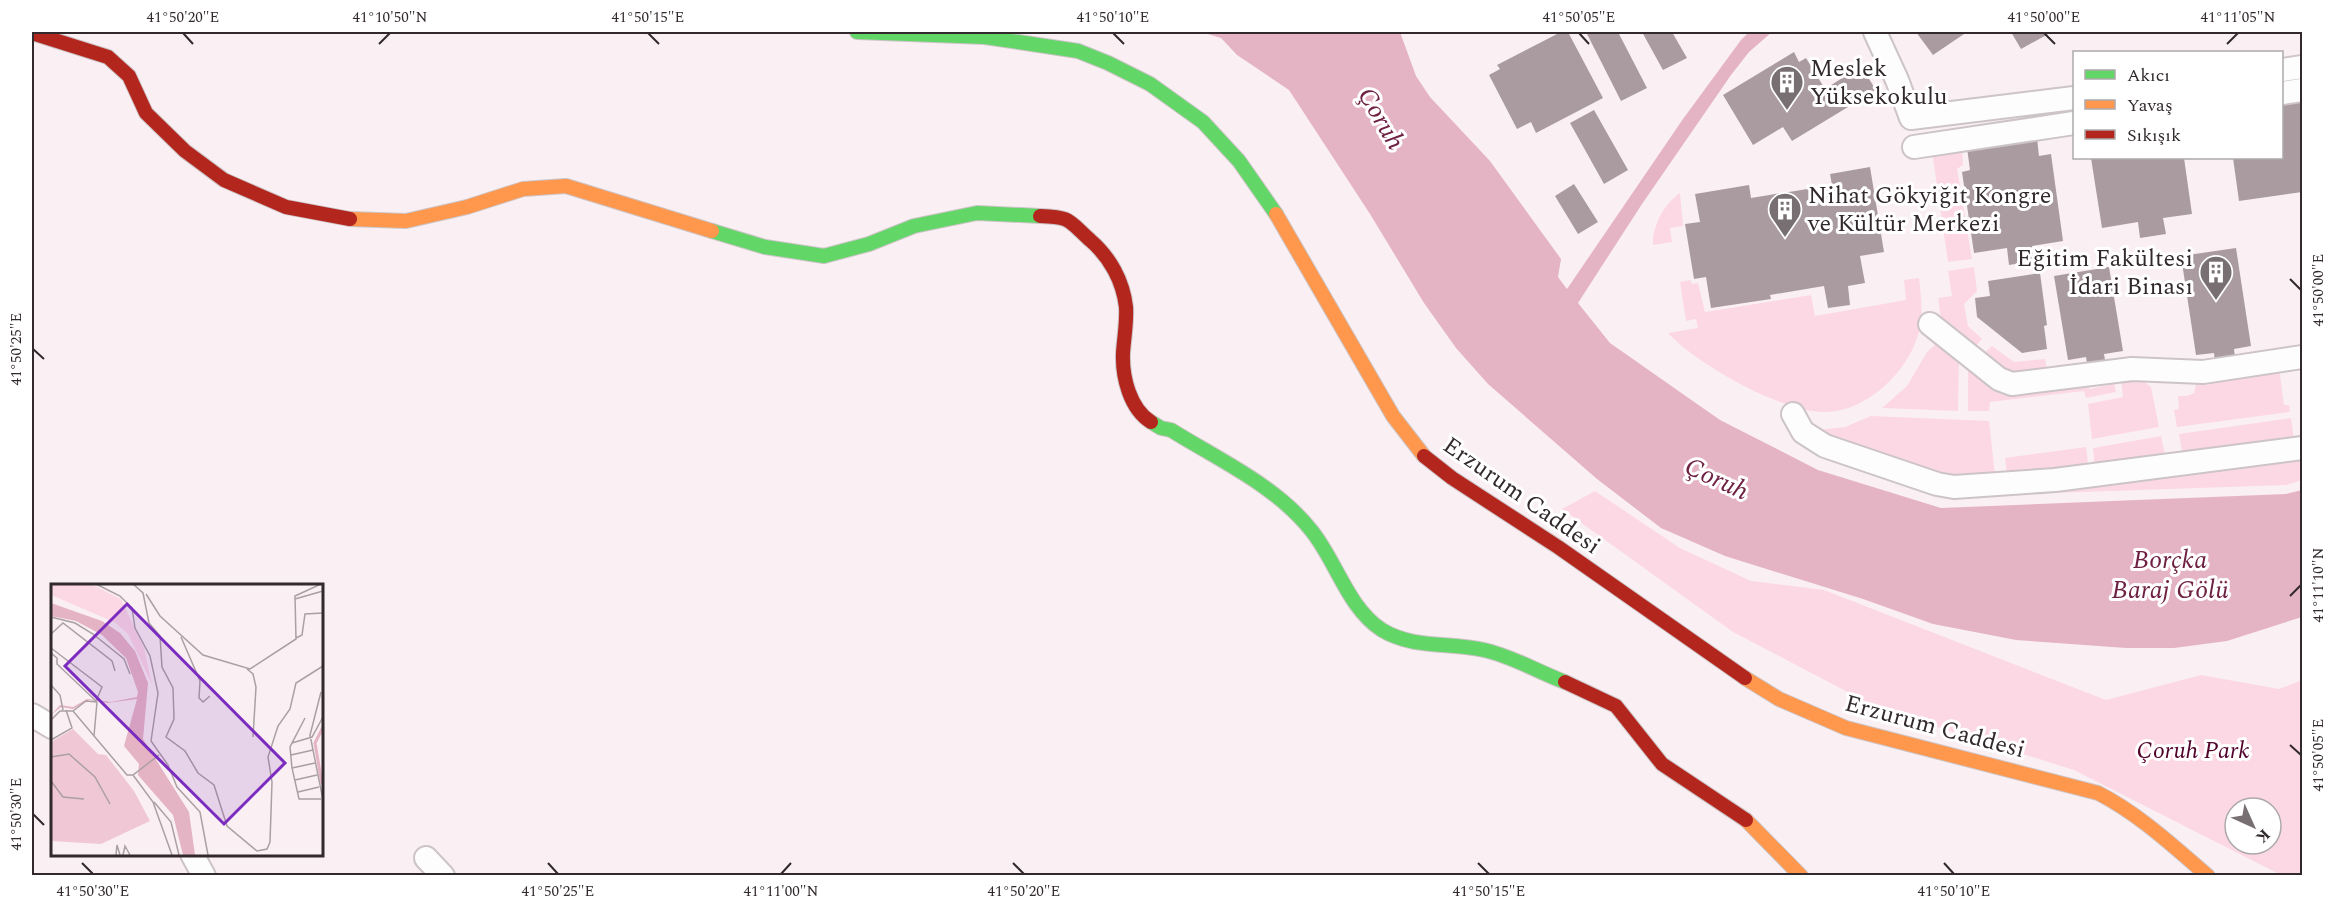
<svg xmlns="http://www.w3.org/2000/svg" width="2334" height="907" viewBox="0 0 2334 907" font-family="Spectral,serif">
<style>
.green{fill:#fcd8e4;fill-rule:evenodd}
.water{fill:#e5b4c4}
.building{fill:#aa9ba0}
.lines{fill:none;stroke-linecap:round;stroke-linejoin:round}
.street-casing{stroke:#ccc4c6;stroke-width:26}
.fast-casing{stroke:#ccc4c6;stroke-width:16}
.slow-casing{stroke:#ccc4c6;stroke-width:16}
.jam-casing{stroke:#ccc4c6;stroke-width:16}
.street{stroke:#fefdfd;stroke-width:22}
.fast{stroke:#63d668;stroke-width:14}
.slow{stroke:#ff974d;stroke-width:14}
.jam{stroke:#b3261e;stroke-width:14}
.ticks{fill:none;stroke:#31292c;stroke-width:2}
.labels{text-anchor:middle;stroke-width:6;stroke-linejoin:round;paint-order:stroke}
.poi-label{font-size:24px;fill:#31292c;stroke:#fff;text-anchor:start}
.street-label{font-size:24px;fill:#31292c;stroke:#fff}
.park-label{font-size:24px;font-style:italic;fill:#51022a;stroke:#fff}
.water-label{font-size:26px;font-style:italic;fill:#6e2142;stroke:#fff}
.inset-river{fill:none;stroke:#e5b4c4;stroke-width:3}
.inset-road{fill:none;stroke:#aaa0a3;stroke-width:1.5}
.view{fill:#7b2cbf;fill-opacity:0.15;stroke:#7b2cbf;stroke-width:3}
.inset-edge{fill:none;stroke:#31292c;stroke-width:3}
.neatline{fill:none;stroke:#31292c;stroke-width:2}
.ticks-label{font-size:15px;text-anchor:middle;fill:#31292c}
</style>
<rect width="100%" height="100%" fill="#faf0f3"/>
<path class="green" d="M1962 147 1963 165 1957 169 1972 259 1948 262 1932 151Z
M1680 193 1683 226 1670 228 1672 242 1653 245C1652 226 1664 204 1680 193Z
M1974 267 1977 291 1964 304 1968 326 1982 339 1974 348 1941 319 1938 298 1952 296 1948 271Z
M1919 278C1921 294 1923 312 1920 328 1911 369 1869 411 1826 412 1785 414 1696 364 1668 333L1698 328 1696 319 1686 321 1680 282 1690 280 1692 284 1698 283 1705 312 1811 295 1815 316 1906 300 1904 280Z
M1937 343 1959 358 1958 411 1882 408 1907 386 1927 352Z
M1992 346 2014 362 2045 359 2047 371 2012 375 1982 355Z
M1968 366 2088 383 2089 389 2114 384 2116 392 2086 398 2084 391 1990 402 1989 411H1968Z
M2279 368 2284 405H2289L2290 412 2177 427 2174 410 2179 409 2178 396H2187L2194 393 2197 380Z
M2138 377 2151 387 2159 427 2092 439 2088 404 2123 397 2121 379Z
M1871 416 1989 421 1995 476H1943L1850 448 1818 430 1845 427Z
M2291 418 2294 440 2183 457 2179 434Z
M2161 436 2166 459 2095 469 2093 448Z
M2086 447 2089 470 2007 475 2005 458Z
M2302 455V480L2286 485 2021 494Z
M1595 491 1680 548 1751 581 1824 590 2106 700 2201 675 2279 689 2302 680V875H2281L2074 770 1880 709 1733 632 1562 509ZM2235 808H2271V844H2235Z"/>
<path class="water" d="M1201 32H1400L1416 76 1430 97 1490 161 1561 259 1558 277 1567 289 1683 119 1741 40 1749 32H1772L1749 52 1731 75 1642 204 1578 303 1610 343 1720 420 1818 470 1941 508 2286 494 2302 490V617L2227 641 2174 648H2126L2016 640 1933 624 1863 599 1725 556 1661 528 1597 479 1488 384 1456 348 1424 303 1370 214 1289 90 1237 55 1221 38Z"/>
<path class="building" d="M1561 32H1568L1603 98 1536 133 1531 122 1517 129 1489 75 1500 69 1497 65Z
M1586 32H1618L1647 88 1621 101Z
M1642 32H1672L1687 58 1663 70Z
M1916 32H1967L1933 55Z
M2011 32H2052L2021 49Z
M1794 52 1799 62 1806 58 1825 89 1861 66 1876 90 1792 141 1783 127 1753 145 1723 95Z
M2302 99V192L2239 201 2233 158H2282V102Z
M1594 110 1628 170 1604 184 1570 123Z
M2037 138 2039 156 2051 154 2063 241 2032 246 2034 261 2009 265 2007 248 1974 253 1962 172 1970 170 1967 148Z
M2091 158H2184L2192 214 2163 218 2166 234 2140 238 2138 222 2102 228Z
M1870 167 1884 252 1860 256 1865 283 1848 286 1850 305 1828 308 1824 286 1770 295 1771 299 1711 308 1706 277 1694 279 1685 224 1700 222 1695 194 1749 185 1751 198 1832 185 1830 174Z
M1574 184 1598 222 1578 234 1555 196Z
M2236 248 2251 346 2234 349 2235 358 2215 361 2214 353 2196 355 2181 256Z
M2109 267 2123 351 2104 354 2105 360 2087 363 2086 357 2068 360 2054 276Z
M2040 273 2047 325 2044 326 2047 349 2022 353 1977 317 1975 298 1990 296 1988 281Z"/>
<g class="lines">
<defs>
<path id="street" d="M1875 32 1897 80 1911 118 2074 98
M2282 70 2302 67
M2282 93 2302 90
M1914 147 2074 123
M1930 324 1999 379 2012 384 2132 369 2203 372 2302 357
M1793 414 1803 432 1825 446 1937 484 1954 487 2055 480 2302 448
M32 715 52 727
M192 854 204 876
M426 858 443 876"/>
<path id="fast" d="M857 32 985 37 1078 51 1108 63 1150 84 1203 122 1239 161 1276 214
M712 231 765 247 824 256 869 244 914 226 977 213 1040 216
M1151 422 1161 428 1171 430C1219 460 1275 485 1311 530 1337 562 1347 607 1382 630 1413 649 1450 642 1484 650 1512 656 1538 672 1565 682"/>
<path id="slow" d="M1276 214 1393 416 1424 456
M350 219 406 221 467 207 523 189 566 186 712 231
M1745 678 1779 699 1846 728 2098 793C2139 814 2173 846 2208 876
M1746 820 1801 876"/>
<path id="jam" d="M32 33 108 57 129 76 146 113 185 151 224 180 286 207 350 219
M1040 216C1071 217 1068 220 1090 240 1110 257 1123 281 1126 307 1127 322 1124 338 1123 353 1122 377 1130 409 1151 422
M1424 456 1452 478 1558 547 1745 678
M1565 682 1616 706 1662 764 1746 820"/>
</defs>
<use href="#street" class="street-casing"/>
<use href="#fast" class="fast-casing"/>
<use href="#slow" class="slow-casing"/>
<use href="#jam" class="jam-casing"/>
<use href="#street" class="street"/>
<use href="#fast" class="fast"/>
<use href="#slow" class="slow"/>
<use href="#jam" class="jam"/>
</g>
<path class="ticks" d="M183 33 193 44M648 33 659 44M1113 33 1124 44M1579 33 1589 44M2044 33 2055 44M379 44 390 33M2227 44 2238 33M2290 279 2301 290M33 349 44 359M2290 596 2301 585M2290 745 2301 755M33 814 44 825M82 863 93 874M548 863 558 874M1013 863 1024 874M1478 863 1489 874M1944 863 1954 874M781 874 791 863"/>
<defs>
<symbol id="building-pin" viewBox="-11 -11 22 30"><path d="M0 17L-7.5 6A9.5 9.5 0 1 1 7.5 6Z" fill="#776f72" stroke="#fff"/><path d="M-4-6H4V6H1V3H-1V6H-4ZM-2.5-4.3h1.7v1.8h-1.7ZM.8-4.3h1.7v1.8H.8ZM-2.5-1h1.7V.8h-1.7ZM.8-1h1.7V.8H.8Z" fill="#fff"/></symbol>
</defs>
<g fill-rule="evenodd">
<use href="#building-pin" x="1768" y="63" width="38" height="52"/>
<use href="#building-pin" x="1766" y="190" width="38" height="52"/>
<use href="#building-pin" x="2197" y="253" width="38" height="52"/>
</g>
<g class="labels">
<g class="poi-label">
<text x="1810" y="76">Meslek<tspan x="1810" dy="28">Yüksekokulu</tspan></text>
<text x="1808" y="203">Nihat Gökyiğit Kongre<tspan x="1808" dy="28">ve Kültür Merkezi</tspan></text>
<text x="2193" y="266" text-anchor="end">Eğitim Fakültesi<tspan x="2193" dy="28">İdari Binası</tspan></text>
</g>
<g class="street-label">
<text transform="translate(1522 495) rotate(35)" y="8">Erzurum Caddesi</text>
<text transform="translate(1935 726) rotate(15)" y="8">Erzurum Caddesi</text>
</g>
<g class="park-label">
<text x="2193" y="758">Çoruh Park</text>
</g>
<g class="water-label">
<text transform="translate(1382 118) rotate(60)" y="9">Çoruh</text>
<text transform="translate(1717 478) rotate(25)" y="9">Çoruh</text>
<text x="2170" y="568">Borçka<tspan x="2170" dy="30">Baraj Gölü</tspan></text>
</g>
</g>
<g transform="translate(51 584)">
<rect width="272" height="272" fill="#faf0f3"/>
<path d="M0 0H40L70 15 93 64 101 100 77 50 65 39 0 11Z" fill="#fcd8e4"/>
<path d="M22 145 47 170 55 171 83 207 99 237 50 260 0 257V158Z" fill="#f0c7d5"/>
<path d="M0 19 51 37 69 49 84 67 97 99 92 155 138 228 144 271H132L122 231 87 191 88 180 73 162 86 115 56 119 38 116 22 125 10 123 0 131 9 121 22 123 36 115 60 118 86 113 87 108 75 74 51 51 25 37 0 32Z" fill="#e5b4c4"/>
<path class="inset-river" d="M271 200 264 159 272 143"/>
<path class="inset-road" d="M45 0 69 12 81 24 84 44 99 72 107 109 100 157 117 181 126 203 149 228 157 271M82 0 92 9 98 39 109 52 111 83 122 104 123 135 115 153 134 167 147 189 163 201 176 242 206 267 216 265 219 258 221 198 217 173 227 142 239 125 245 99 272 82M95 10 109 32 152 71 199 85 245 55 244 12 270 0M244 15 272 7M0 33 24 39 42 50 73 75 79 90M0 50 12 39 61 77 64 87M130 53 149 97 148 114 152 118 159 112M245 54 251 51 254 30 272 29M0 64 51 103 45 117M0 69 6 74V80L45 117M196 85 202 90 205 103 202 153M0 101 9 111 12 126M270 108 259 151 272 216M22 127 35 117 46 118M254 134 239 163 241 184 248 215H270M0 136 9 127H22L76 191H82L108 171M43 152 46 118M0 156 21 144 15 126M241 159 261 153 272 133M240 171 262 166M0 173 18 170 44 193 59 220M241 184 264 179M82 191 102 218 121 271M244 196 266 191M0 197 12 213 33 215M247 208 268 203M103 218 120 238 128 271M65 271 66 261 69 271M72 271 74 262 79 271"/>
<path class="view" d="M76 20 234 179 173 240 14 82Z"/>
<rect width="272" height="272" class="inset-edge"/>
</g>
<rect width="2334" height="907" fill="none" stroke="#ffffff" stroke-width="66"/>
<rect x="2073" y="51" width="210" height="108" fill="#ffffff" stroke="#ada9ab" stroke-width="1.5"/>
<rect x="2085" y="70" width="30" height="9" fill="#63d668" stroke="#ada9ab" stroke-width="1.5"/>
<text x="2127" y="81" font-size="18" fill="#31292c">Akıcı</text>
<rect x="2085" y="100" width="30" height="9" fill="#ff974d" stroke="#ada9ab" stroke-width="1.5"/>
<text x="2127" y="111" font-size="18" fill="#31292c">Yavaş</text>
<rect x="2085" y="130" width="30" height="9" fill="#b3261e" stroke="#ada9ab" stroke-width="1.5"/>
<text x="2127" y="141" font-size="18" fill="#31292c">Sıkışık</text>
<g transform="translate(2253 826) rotate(135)"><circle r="28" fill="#ffffff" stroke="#ada9ab" stroke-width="1.5"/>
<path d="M0-4.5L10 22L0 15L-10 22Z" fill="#776f72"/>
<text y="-9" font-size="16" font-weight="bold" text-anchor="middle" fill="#31292c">K</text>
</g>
<rect x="33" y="33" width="2268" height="841" class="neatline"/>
<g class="ticks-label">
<text x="183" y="22">41°50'20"E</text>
<text x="390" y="22">41°10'50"N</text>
<text x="648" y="22">41°50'15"E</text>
<text x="1113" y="22">41°50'10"E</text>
<text x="1579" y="22">41°50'05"E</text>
<text x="2044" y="22">41°50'00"E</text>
<text x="2238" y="22">41°11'05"N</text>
<text transform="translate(2318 290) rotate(-90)" y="5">41°50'00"E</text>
<text transform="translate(16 349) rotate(-90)" y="5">41°50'25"E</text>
<text transform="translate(2318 585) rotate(-90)" y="5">41°11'10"N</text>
<text transform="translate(2318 755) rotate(-90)" y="5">41°50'05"E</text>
<text transform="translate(16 814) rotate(-90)" y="5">41°50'30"E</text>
<text x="93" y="896">41°50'30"E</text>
<text x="558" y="896">41°50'25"E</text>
<text x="781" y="896">41°11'00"N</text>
<text x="1024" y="896">41°50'20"E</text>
<text x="1489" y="896">41°50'15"E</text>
<text x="1954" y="896">41°50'10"E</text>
</g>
</svg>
